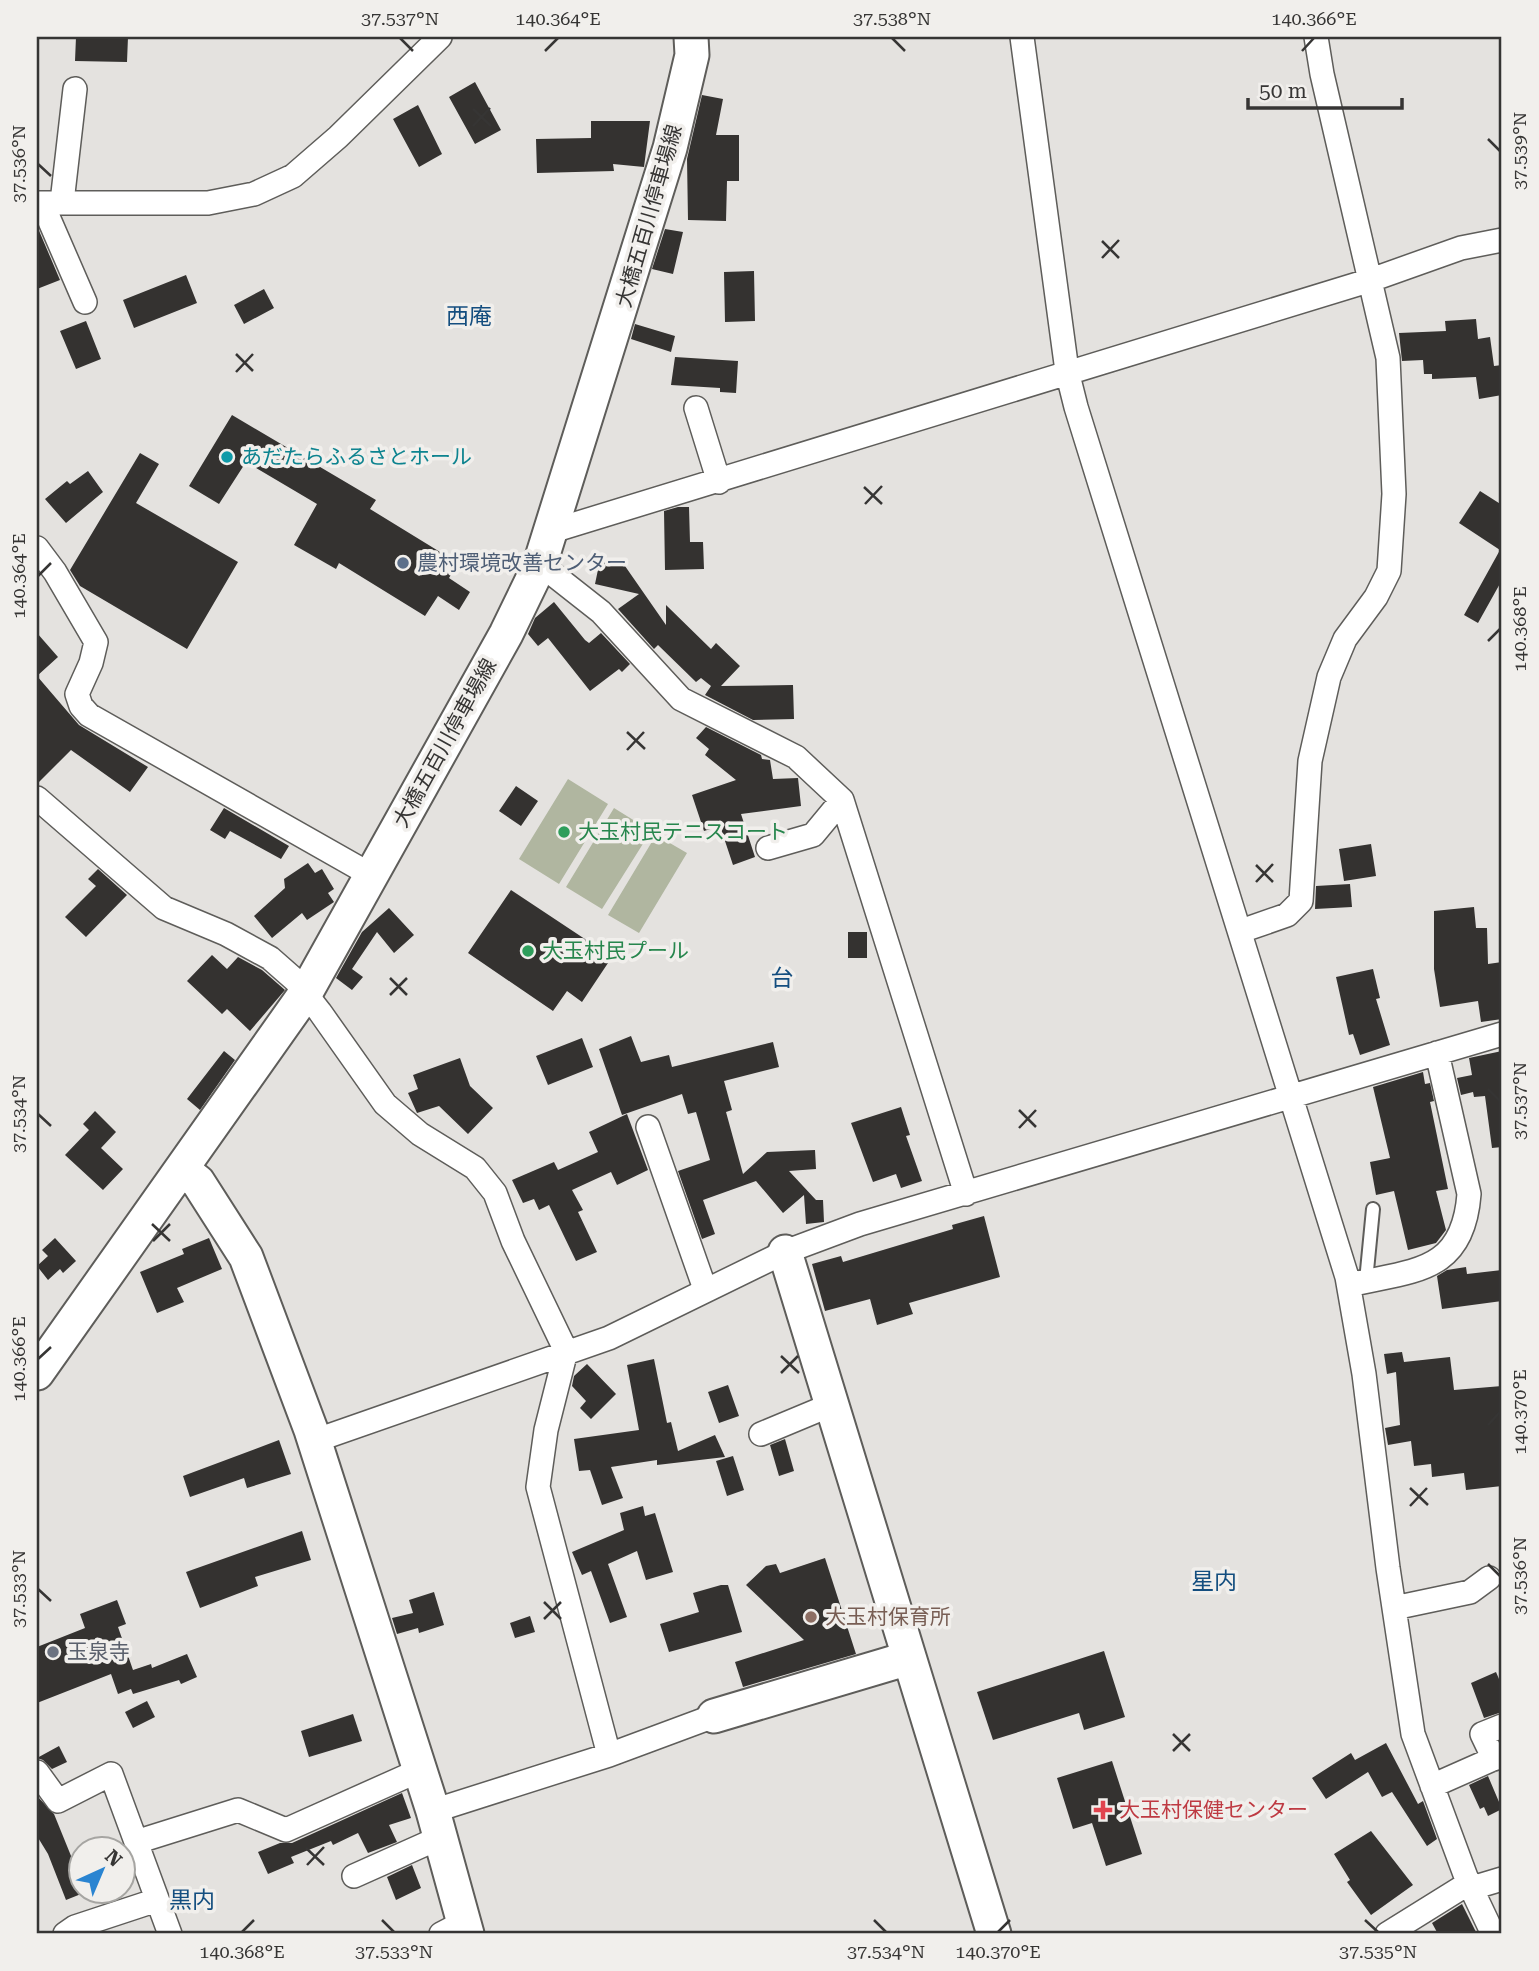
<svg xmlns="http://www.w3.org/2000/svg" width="1539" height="1971" viewBox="0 0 1539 1971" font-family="'Roboto Serif','Noto Sans JP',serif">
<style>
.green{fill:#b0b6a0}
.building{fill:#343230}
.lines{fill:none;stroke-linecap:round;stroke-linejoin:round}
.lane-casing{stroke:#5e5d5a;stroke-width:16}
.street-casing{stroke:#5e5d5a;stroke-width:26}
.secondary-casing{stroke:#5e5d5a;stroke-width:37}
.lane{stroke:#fff;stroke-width:12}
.street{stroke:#fff;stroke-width:23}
.secondary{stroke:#fff;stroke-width:33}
.ticks{fill:none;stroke:#363534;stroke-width:2.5}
.culture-dot{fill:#0f9aa8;stroke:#f1efec;stroke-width:2.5}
.service-dot{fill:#5c6f8a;stroke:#f1efec;stroke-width:2.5}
.leisure-dot{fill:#2e9e5b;stroke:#f1efec;stroke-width:2.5}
.education-dot{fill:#8d6e63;stroke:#f1efec;stroke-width:2.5}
.worship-dot{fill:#6b7280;stroke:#f1efec;stroke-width:2.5}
.health-dot{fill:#e0444e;stroke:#f1efec;stroke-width:2.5}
.labels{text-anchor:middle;stroke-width:7;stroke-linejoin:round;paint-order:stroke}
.street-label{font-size:21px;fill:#363534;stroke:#f1efec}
.culture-label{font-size:21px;fill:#0d838f;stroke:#f1efec;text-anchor:start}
.service-label{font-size:21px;fill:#4e5e75;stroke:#f1efec;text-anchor:start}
.leisure-label{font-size:21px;fill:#27864d;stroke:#f1efec;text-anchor:start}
.education-label{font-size:21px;fill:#785e54;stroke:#f1efec;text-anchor:start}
.worship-label{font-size:21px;fill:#5b616d;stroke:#f1efec;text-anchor:start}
.health-label{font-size:21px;fill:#be3a42;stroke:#f1efec;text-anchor:start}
.neighbourhood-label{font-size:23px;fill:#144e7f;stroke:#f1efec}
.neatline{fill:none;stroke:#363534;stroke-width:2.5}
.ticks-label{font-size:18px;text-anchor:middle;fill:#363534}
</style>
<rect width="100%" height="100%" fill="#e4e2df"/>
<path class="green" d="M568 779 608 804 559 884 519 859Z
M614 808 651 831 602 909 566 887Z
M656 835 687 853 639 933 608 915Z"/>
<path class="building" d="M76 37H128L127 62 75 61Z
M475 82 501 130 475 144 449 97Z
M702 95 723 99 716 135H739V181H727L726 221 688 220 687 159Z
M418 105 442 154 419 167 393 119Z
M591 121H650L644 167 613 164 614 171 537 173 536 139 591 138Z
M37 226 60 280 37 289Z
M665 229 683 232 673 274 652 269Z
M754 271 755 321 725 322 724 272Z
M186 275 197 303 134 328 123 300Z
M264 289 274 308 244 324 234 305Z
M1476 319 1478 339 1490 337 1494 366 1502 365V395L1479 399 1476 377 1432 379V374H1424L1423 360 1402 361 1399 333 1446 331 1445 321Z
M86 321 101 359 76 369 60 331Z
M635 324 675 336 671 352 631 339Z
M675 357 738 361 736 393 720 392V388L671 385Z
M232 415 376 500 370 509 458 563 449 578 470 592 459 610 438 596 425 616 339 563 336 569 294 545 317 504 246 462 219 504 189 486Z
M140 453 159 464 136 503 238 562 187 649 80 586 70 570Z
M88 471 103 492 66 523 45 499 67 481 70 484Z
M1480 491 1502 505V580L1478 623 1464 615 1500 550 1459 523Z
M678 507H689L690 542H703L704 569 665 570 664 511Z
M600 560 625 566 666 625V605L711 649 716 643 740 666 721 686 793 685 794 719 753 720 705 695 711 686 701 678 696 682 658 645 654 649 618 609 639 594 595 584Z
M554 602 585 640 589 643 601 633 630 664 622 672 619 669 590 691 548 638 538 646 528 634 535 618Z
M37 633 58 657 37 676 79 725 148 767 130 792 71 750 37 784Z
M706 727 761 755 762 759 770 760 773 779 798 778 801 806 741 814 755 857 733 865 720 826 704 831 692 795 736 780 705 755 709 749 696 738Z
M516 786 538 801 521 826 499 811Z
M224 808 289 846 281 859 230 831 225 839 210 830Z
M1371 844 1376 876 1344 881 1339 849Z
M308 863 315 873 322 869 334 889 328 893 334 902 307 920 302 913 272 938 254 916 285 888 284 879Z
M98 869 127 895 86 937 65 917 96 886 88 879Z
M1350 884 1352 907 1315 909 1316 886Z
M511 890 612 957 582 1002 567 991 553 1011 468 953Z
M1474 907 1476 928H1487L1488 964 1502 962V1019L1481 1022 1478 1001 1440 1007 1434 969V911Z
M389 908 414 935 394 953 377 932 352 969 363 977 352 990 336 978 362 932Z
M848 932H867V958H848Z
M212 955 227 969 238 957 262 970 285 990 250 1031 227 1009 222 1014 187 981Z
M1373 969 1380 998 1376 999 1390 1045 1360 1055 1353 1034 1349 1035 1336 977Z
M631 1036 641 1062 669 1055 672 1067 773 1042 779 1067 724 1081 732 1110 726 1112 743 1174 767 1152 815 1150 816 1169 789 1171 816 1200H823L824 1222 806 1224 804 1195 783 1213 756 1181 703 1200 715 1234 702 1239 678 1171 710 1160 696 1112 688 1114 682 1094 622 1115 599 1049Z
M582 1038 593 1067 548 1085 536 1056Z
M224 1051 235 1060 200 1110 187 1099Z
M1502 1051V1147L1492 1148 1485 1096 1474 1097 1473 1092 1461 1095 1457 1078 1472 1075 1469 1058Z
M460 1058 470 1086 493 1108 468 1134 439 1106 417 1113 408 1093 418 1089 413 1075Z
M1423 1072 1425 1084 1430 1083 1434 1101 1430 1102 1448 1189 1436 1191 1446 1230 1436 1243 1408 1250 1394 1191 1376 1195 1370 1162 1390 1158 1373 1087Z
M901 1107 910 1135 906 1136 922 1181 901 1188 896 1174 873 1182 851 1123Z
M95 1111 116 1132 101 1148 123 1169 103 1190 65 1155 89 1130 83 1124Z
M627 1114 648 1170 617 1185 611 1172 572 1190 583 1210 578 1212 597 1252 576 1261 549 1205 539 1210 534 1199 523 1203 512 1180 554 1162 558 1170 598 1152 589 1132Z
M984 1216 1000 1277 909 1303 913 1314 877 1325 870 1299 825 1311 812 1264 841 1256 843 1262 953 1229 952 1225Z
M55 1238 76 1261 63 1273 60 1269 48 1280 37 1266 48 1256 42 1250Z
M209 1238 222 1269 177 1288 184 1302 157 1313 140 1272 184 1254 182 1249Z
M1466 1267 1467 1274 1502 1270V1301L1442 1309 1437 1276 1447 1270Z
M1402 1352 1404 1362 1450 1357 1454 1390 1502 1386V1486L1466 1490 1464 1473 1432 1477 1431 1464 1414 1466 1411 1441 1388 1445 1385 1428 1400 1425 1396 1372 1387 1374 1384 1354Z
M654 1359 667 1423 671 1422 678 1451 715 1435 725 1457 657 1465V1460L611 1467 623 1498 602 1505 590 1470 579 1471 574 1439 639 1430 627 1365Z
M587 1364 616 1394 591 1419 580 1408 586 1401 572 1386 574 1376Z
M728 1385 739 1416 719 1423 708 1392Z
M785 1439 794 1471 779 1476 770 1445Z
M279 1440 291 1474 247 1488 244 1478 190 1497 183 1476Z
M733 1456 744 1490 727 1496 716 1461Z
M643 1506 645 1516 655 1513 673 1572 646 1580 637 1551 608 1564 627 1617 610 1623 591 1571 582 1575 572 1552 624 1530 620 1513Z
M302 1531 311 1560 255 1577 258 1586 200 1608 186 1572Z
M825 1558 856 1654 743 1687 735 1662 804 1640 746 1585 766 1566 776 1564 780 1573Z
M721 1585H728L742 1632 669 1652 660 1624 699 1612 693 1593Z
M434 1592 444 1625 419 1633 418 1628 397 1634 392 1618 413 1613 409 1600Z
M117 1600 126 1624 118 1627 133 1670 151 1664 152 1668 187 1654 197 1677 181 1684 179 1680 133 1694 131 1689 118 1694 111 1674 37 1703V1647L85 1628 80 1614Z
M530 1616 535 1632 515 1638 510 1623Z
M1104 1651 1125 1717 1084 1730 1079 1713 993 1740 977 1692Z
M1496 1672 1502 1686V1712L1484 1718 1471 1683Z
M147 1701 155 1717 133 1728 125 1712Z
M353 1714 362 1741 309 1757 301 1731Z
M1386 1743 1418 1804 1423 1801 1437 1839 1427 1846 1392 1792 1382 1797 1368 1772 1326 1799 1312 1778 1351 1753 1355 1760Z
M59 1746 67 1762 52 1769 43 1760 37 1758Z
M1112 1761 1142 1854 1106 1866 1092 1823 1073 1829 1057 1778Z
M1488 1776 1502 1809 1488 1816 1484 1807 1480 1809 1469 1785Z
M402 1793 411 1818 389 1825 397 1842 368 1853 358 1833 333 1845 331 1841 291 1857 294 1863 268 1874 258 1852 280 1843H292Z
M37 1796 54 1814 80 1878V1891L86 1892 66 1900 48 1854 37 1836Z
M1371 1831 1413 1885 1371 1915 1347 1882 1350 1880 1334 1854Z
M412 1865 421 1888 396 1900 387 1877Z
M1462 1904 1477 1934H1438L1432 1923Z"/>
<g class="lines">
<defs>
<path id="lane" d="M1366 1281 1373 1209"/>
<path id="street" d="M1022 37 1067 371 1076 407 1347 1277 1364 1374 1388 1568 1413 1734 1466 1877 1493 1934
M62 202 75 89
M37 203H208L254 194 293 176 338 137 440 37
M42 203 85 302
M696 408 719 482
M549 532 1371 280 1461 248 1502 240
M37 548 55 572 96 642 91 663 77 694 81 706 89 715 371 875
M540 564 601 612 681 699 796 757 842 800 966 1194
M37 798 164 908 226 934 270 958 295 980 320 1012 385 1104 420 1134 475 1168 495 1193 513 1241 566 1351 546 1430 538 1487 609 1755
M768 848 813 835 842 800
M1241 931 1287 915 1301 901 1310 761 1329 677 1345 639 1376 597 1389 571 1394 494 1388 358 1322 74 1316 37
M648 1127 705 1289
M1349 1285C1413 1270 1463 1274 1469 1194L1437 1053
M761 1434 833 1404
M314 1441 609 1338 785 1252 860 1224 1502 1034
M1394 1608 1470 1592 1489 1578
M1494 1759 1482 1734 1502 1726
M37 1772 58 1801 111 1774 170 1934
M1432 1786 1502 1755
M433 1811 609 1755 714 1716
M136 1842 238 1810 286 1830 418 1771
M354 1876 439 1838
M1472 1888 1502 1879
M65 1934 75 1927 157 1900
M441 1934 464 1922
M1387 1934 1469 1883"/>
<path id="secondary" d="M183 1170 198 1182 246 1257 311 1430 433 1811 467 1934
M785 1252 994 1934
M37 1373 305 994 506 634 540 564 670 148 692 55 691 37
M714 1716 909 1658"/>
</defs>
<use href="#lane" class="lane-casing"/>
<use href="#street" class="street-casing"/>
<use href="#secondary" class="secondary-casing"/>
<use href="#lane" class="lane"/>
<use href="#street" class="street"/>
<use href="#secondary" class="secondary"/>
</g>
<path class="ticks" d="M400 38 413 51M892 38 905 51M545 51 558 38M1302 51 1314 38M473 109 491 126M473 126 490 108M1488 139 1500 151M38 164 51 176M1102 241 1119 258M1102 258 1119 240M236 354 253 371M236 372 253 354M864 487 882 504M865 504 882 486M38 576 51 563M1488 641 1500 629M627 732 645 749M627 750 644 732M1256 865 1273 882M1256 882 1273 864M390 978 407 995M390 995 407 978M1488 1089 1500 1101M1019 1110 1036 1127M38 1114 51 1126M1019 1128 1036 1110M152 1224 170 1241M153 1241 170 1224M781 1356 799 1373M38 1359 51 1347M781 1373 798 1356M1488 1425 1500 1412M1410 1488 1428 1505M1410 1506 1427 1488M1488 1564 1500 1576M38 1589 51 1601M544 1602 561 1619M544 1619 561 1602M1173 1734 1190 1751M1173 1751 1190 1734M306 1848 324 1865M307 1865 324 1847M382 1920 394 1932M874 1920 886 1932M1365 1920 1378 1932M242 1932 254 1920M998 1932 1010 1920"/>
<circle class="culture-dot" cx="227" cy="457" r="7"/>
<circle class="service-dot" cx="403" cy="563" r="7"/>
<g class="leisure-dot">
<circle cx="564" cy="832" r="7"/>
<circle cx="528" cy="951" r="7"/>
</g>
<circle class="education-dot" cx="811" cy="1617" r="7"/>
<circle class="worship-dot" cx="53" cy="1652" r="7"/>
<path class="health-dot" d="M1099.5 1799.5h7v7h7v7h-7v7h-7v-7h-7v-7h7z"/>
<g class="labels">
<g class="street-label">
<text transform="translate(649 216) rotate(-74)" y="7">大橋五百川停車場線</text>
<text transform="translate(445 743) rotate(-61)" y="7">大橋五百川停車場線</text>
</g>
<g class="culture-label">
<text x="241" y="464">あだたらふるさとホール</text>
</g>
<g class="service-label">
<text x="417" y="570">農村環境改善センター</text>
</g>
<g class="leisure-label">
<text x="578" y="839">大玉村民テニスコート</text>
<text x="542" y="958">大玉村民プール</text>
</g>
<g class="education-label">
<text x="825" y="1624">大玉村保育所</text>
</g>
<g class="worship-label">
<text x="67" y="1659">玉泉寺</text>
</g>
<g class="health-label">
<text x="1119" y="1817">大玉村保健センター</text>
</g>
<g class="neighbourhood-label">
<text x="469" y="324">西庵</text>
<text x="782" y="986">台</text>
<text x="1214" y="1589">星内</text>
<text x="192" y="1908">黒内</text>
</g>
</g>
<rect width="1539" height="1971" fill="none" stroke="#f1efec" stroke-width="77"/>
<g transform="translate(102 1870) rotate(44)"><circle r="33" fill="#f1efec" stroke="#a6a5a2" stroke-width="2"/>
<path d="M0-5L12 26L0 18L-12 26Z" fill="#2a84d1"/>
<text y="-10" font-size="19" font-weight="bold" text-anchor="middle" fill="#363534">N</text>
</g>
<path d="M1248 98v10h154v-10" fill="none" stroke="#363534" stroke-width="3.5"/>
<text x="1259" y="98" font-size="21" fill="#363534" stroke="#f1efec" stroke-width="5" paint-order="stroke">50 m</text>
<rect x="38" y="38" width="1462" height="1894" class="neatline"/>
<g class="ticks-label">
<text x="400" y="25">37.537°N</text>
<text x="558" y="25">140.364°E</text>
<text x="892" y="25">37.538°N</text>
<text x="1314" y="25">140.366°E</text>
<text transform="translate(1520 151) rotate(-90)" y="6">37.539°N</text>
<text transform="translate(19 164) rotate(-90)" y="6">37.536°N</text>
<text transform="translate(19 576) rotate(-90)" y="6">140.364°E</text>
<text transform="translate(1520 629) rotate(-90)" y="6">140.368°E</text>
<text transform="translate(1520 1101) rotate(-90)" y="6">37.537°N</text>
<text transform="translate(19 1114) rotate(-90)" y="6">37.534°N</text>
<text transform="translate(19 1359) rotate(-90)" y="6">140.366°E</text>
<text transform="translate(1520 1412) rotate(-90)" y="6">140.370°E</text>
<text transform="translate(1520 1576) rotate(-90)" y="6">37.536°N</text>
<text transform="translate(19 1589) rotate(-90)" y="6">37.533°N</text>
<text x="242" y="1958">140.368°E</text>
<text x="394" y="1958">37.533°N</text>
<text x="886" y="1958">37.534°N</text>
<text x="998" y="1958">140.370°E</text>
<text x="1378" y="1958">37.535°N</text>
</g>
</svg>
